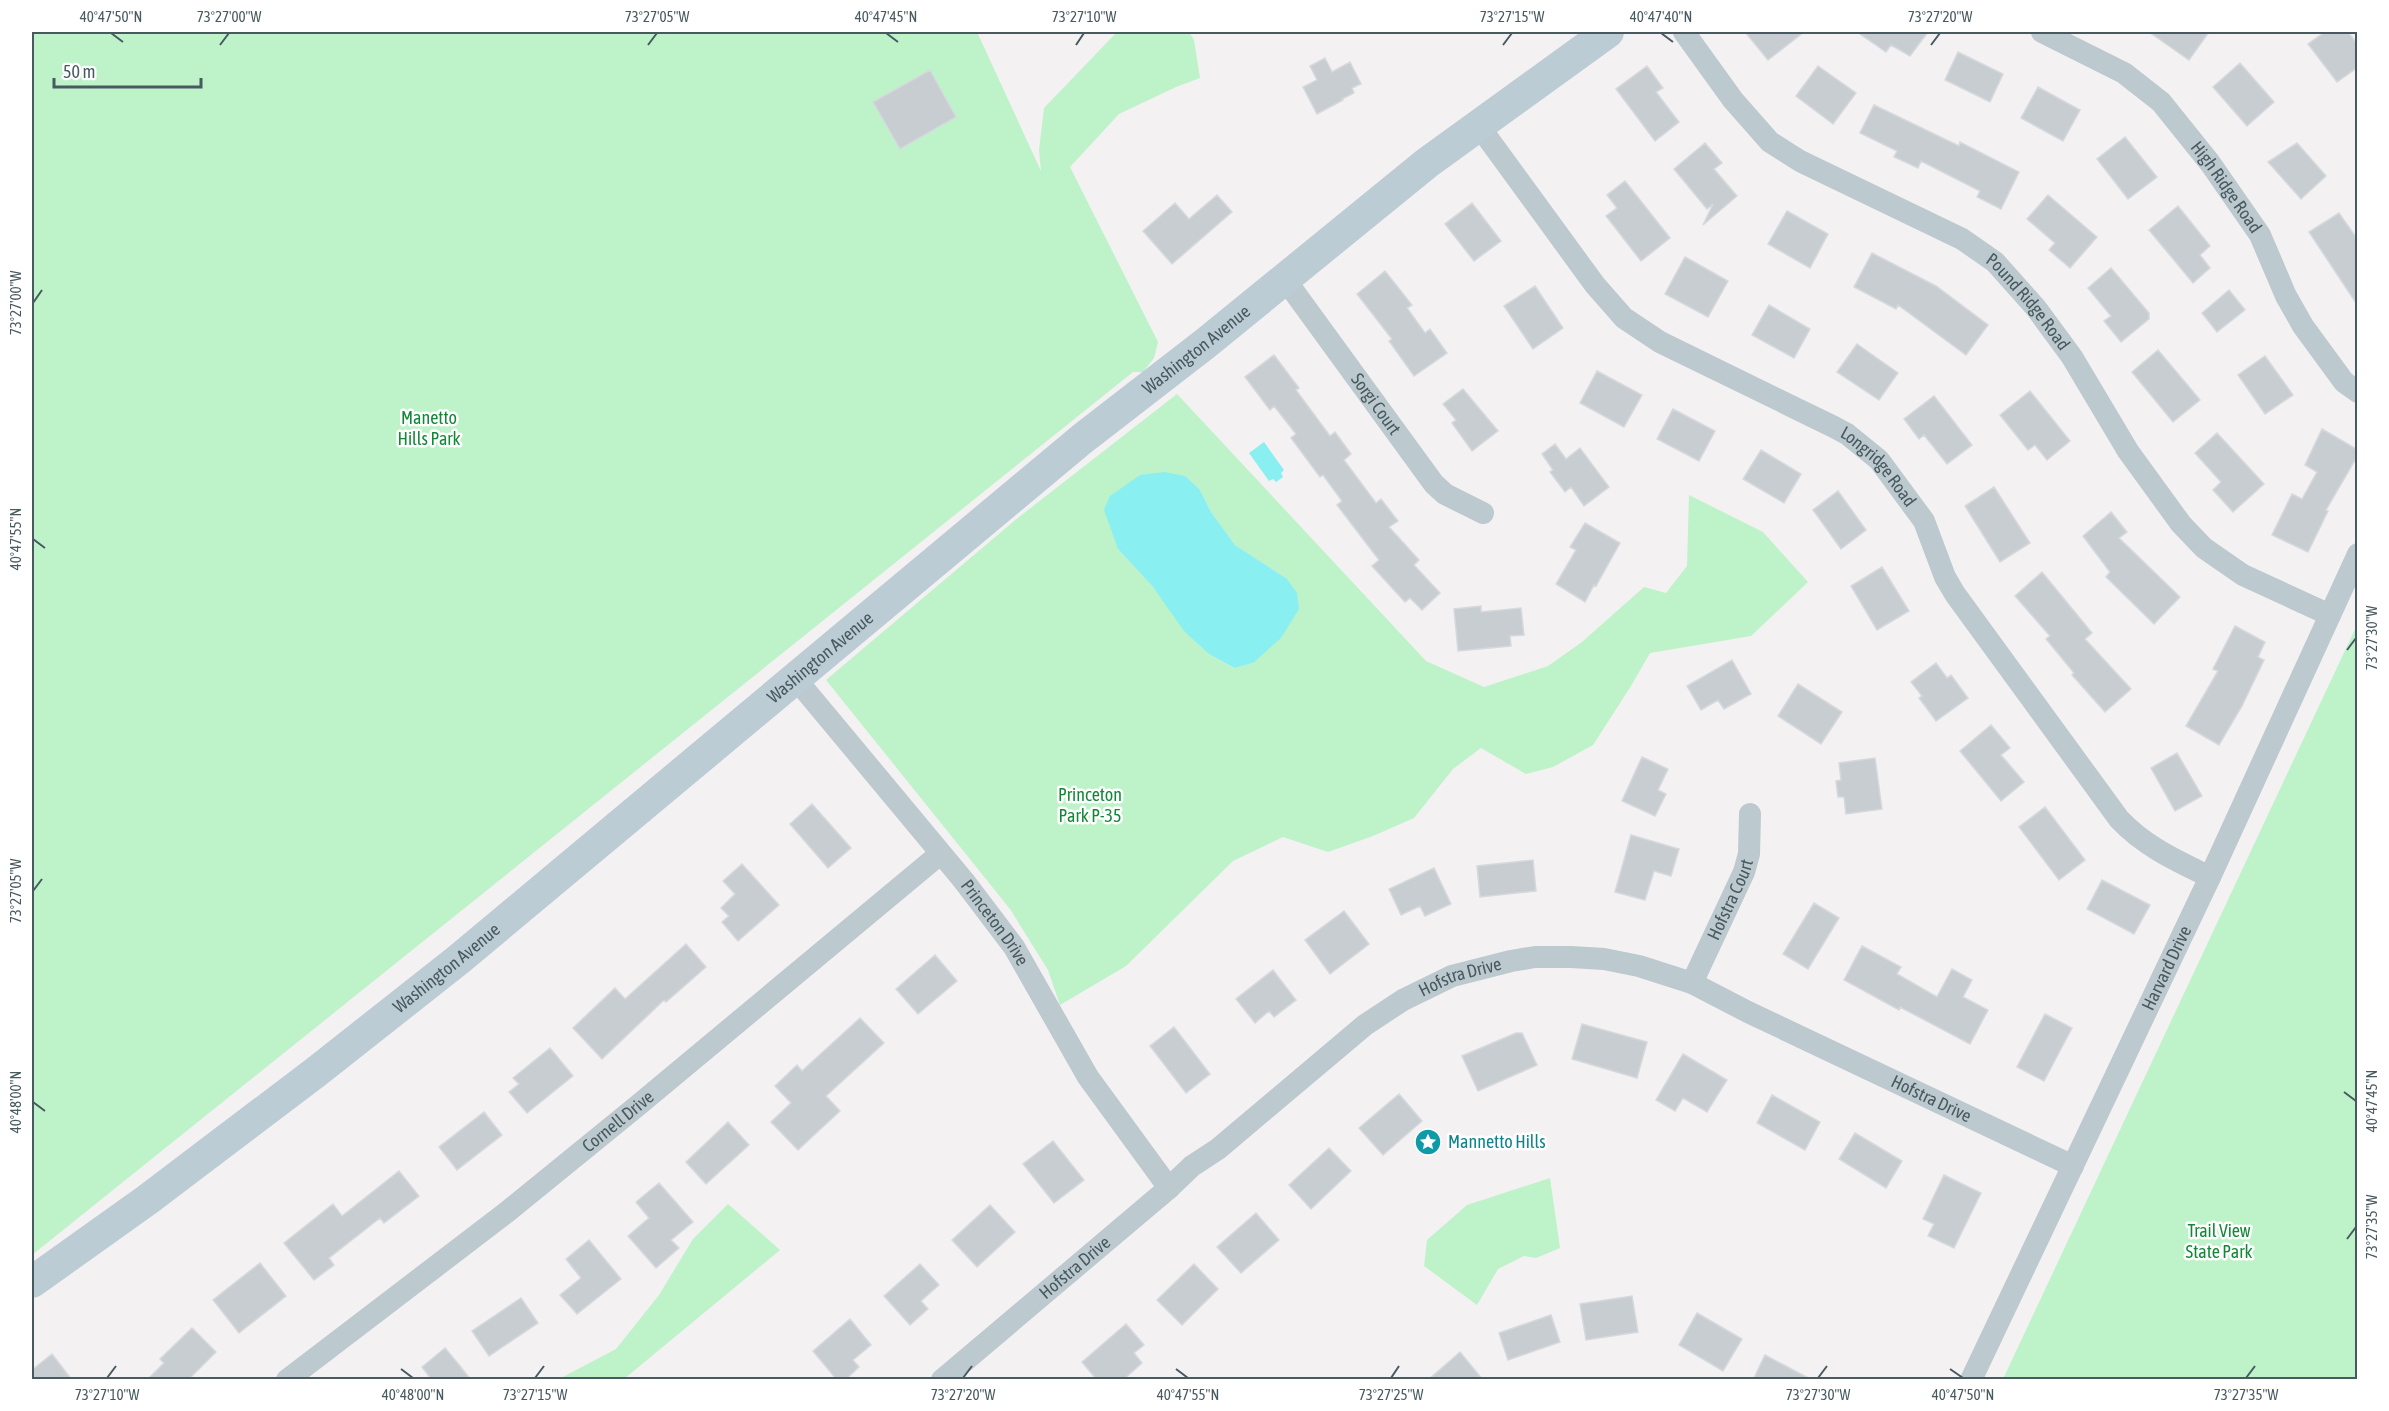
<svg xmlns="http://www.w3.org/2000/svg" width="2389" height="1411" viewBox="0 0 2389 1411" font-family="'Asap Condensed',sans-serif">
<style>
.green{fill:#bef2c9;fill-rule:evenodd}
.water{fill:#89eff1}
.building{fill:#c8cdd1;stroke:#d5d9dd;stroke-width:1.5}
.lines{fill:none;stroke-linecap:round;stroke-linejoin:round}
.street{stroke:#bcc9ce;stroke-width:22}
.secondary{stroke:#bcccd4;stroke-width:32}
.ticks{fill:none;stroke:#485960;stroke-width:2}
.labels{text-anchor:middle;stroke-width:5;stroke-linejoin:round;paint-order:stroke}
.street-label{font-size:18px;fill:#485960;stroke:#fff}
.park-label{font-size:18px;fill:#128837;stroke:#fff}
.culture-label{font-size:18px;fill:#0d838f;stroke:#fff;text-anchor:start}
.neatline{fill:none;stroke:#485960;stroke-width:2}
.ticks-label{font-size:15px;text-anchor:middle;fill:#485960}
</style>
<rect width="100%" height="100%" fill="#f4f1f2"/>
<path class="green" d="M32 32H977L1041 171 1039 150 1044 108 1117 32H1189L1194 40 1200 78 1176 87 1119 114 1070 167 1158 342 1154 358 1143 372H1133L32 1255Z
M1177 394 1426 661 1484 687 1548 666 1582 642 1644 587 1666 593 1687 566 1689 495 1763 532 1808 582 1751 636 1650 653 1631 686 1593 745 1553 767 1526 774 1481 748 1453 769 1414 818 1373 836 1328 852 1283 837 1233 861 1126 966 1060 1005 1048 970 1010 909 826 680 1019 517ZM1200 490 1211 512 1235 545 1286 578 1253 663 1233 668 1209 654 1153 587 1118 549Z
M2357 625V1379H2003Z
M1550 1178 1560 1248 1536 1258 1524 1256 1498 1269 1477 1305 1424 1266 1427 1240 1467 1205Z
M728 1204 780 1250 624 1379H559L616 1349 659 1295 693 1239Z"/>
<path class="water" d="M1264 442 1284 470 1281 473 1283 477 1276 482 1273 479 1269 481 1249 453Z
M1164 472 1185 476 1200 490 1211 512 1235 545 1286 578 1297 593 1299 609 1281 638 1253 663 1234 668 1209 654 1184 631 1153 587 1118 549 1104 510 1110 496 1140 475Z"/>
<path class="building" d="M1745 32H1804L1768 60Z
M1857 32H1928L1910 56 1891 45 1886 52Z
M2149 32H2209L2189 60Z
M2325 32H2348L2358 45V67L2337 82 2308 44Z
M1958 52 2003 74 1990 102 1945 80Z
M1325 58 1332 72 1350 62 1361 84 1352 88 1354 93 1342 99 1343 100 1317 114 1303 87 1317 80 1310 66Z
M2240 63 2274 102 2247 126 2213 87Z
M1647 66 1663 88 1656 92 1679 122 1655 141 1616 89Z
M1818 66 1856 93 1833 124 1796 96Z
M930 70 956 117 900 149 873 102Z
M2038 87 2080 110 2063 141 2021 118Z
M1874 105 1959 146 1960 142 2019 172 2001 209 1977 197 1980 191 1921 161 1918 168 1894 157 1897 151 1860 133Z
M2125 137 2157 177 2128 199 2097 159Z
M1705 143 1722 163 1714 169 1737 196 1703 225 1713 204 1707 209 1674 169Z
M2297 143 2326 176 2301 199 2268 162Z
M1625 181 1670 238 1641 261 1606 216 1617 208 1607 195Z
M1217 195 1232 212 1172 264 1143 231 1175 203 1189 219Z
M2048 195 2097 237 2070 268 2049 250 2055 243 2027 219Z
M1472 203 1501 241 1474 261 1445 224Z
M2178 206 2210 246 2200 255 2210 268 2193 283 2149 230Z
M1787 211 1828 234 1810 268 1768 244Z
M2339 213 2358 240V306L2309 232Z
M1872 253 1936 286 1988 325 1966 355 1898 305 1896 309 1854 287Z
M1685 257 1728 281 1708 317 1665 294Z
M2111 268 2149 313V319L2121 342 2104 321 2111 316 2088 288Z
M1385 271 1412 305 1407 308 1425 333 1430 329 1447 353 1414 376 1389 341 1392 339 1357 294Z
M1535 286 1563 328 1533 349 1504 306Z
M2229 290 2245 310 2217 332 2202 313Z
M1769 305 1810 329 1794 358 1752 335Z
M1857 344 1898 373 1879 400 1837 372Z
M2158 350 2200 400 2173 422 2132 372Z
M1274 355 1299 388 1296 390 1330 436 1335 432 1351 454 1344 460 1376 503 1381 499 1398 521 1389 527 1419 560 1414 565 1440 593 1422 610 1410 598 1405 602 1372 566 1379 560 1337 505 1342 501 1323 475 1320 477 1291 438 1296 434 1274 406 1270 410 1245 377Z
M2265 356 2293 395 2265 414 2238 375Z
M1597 371 1642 395 1624 427 1580 403Z
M1463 389 1498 431 1472 451 1452 423 1456 420 1443 404Z
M2030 391 2070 441 2047 460 2035 445 2028 450 2000 415Z
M1934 396 1972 445 1947 464 1924 435 1919 439 1904 419Z
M1673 409 1715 431 1699 461 1657 439Z
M2322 429 2358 450V455L2326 510 2328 511 2308 552 2272 535 2292 494 2302 499 2317 472 2305 465Z
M2217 433 2264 484 2233 512 2213 490 2221 482 2195 453Z
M1555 444 1566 459 1580 448 1609 487 1584 506 1571 487 1565 492 1550 472 1553 470 1542 454Z
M1761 450 1801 474 1784 503 1743 479Z
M1994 487 2030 543 2000 562 1965 506Z
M1838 491 1866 530 1841 549 1813 510Z
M2111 512 2127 532 2119 538 2180 597 2154 624 2106 577 2110 572 2083 536Z
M1585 523 1620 543 1596 586 1594 585 1585 602 1556 584 1576 550 1570 547Z
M1882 567 1909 611 1877 630 1851 586Z
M2042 572 2092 633 2085 639 2131 689 2105 712 2072 675 2074 673 2046 639 2050 636 2015 596Z
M1481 606V612L1521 608 1524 635 1510 636 1511 646 1458 651 1454 609Z
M2235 626 2265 642 2258 657 2264 660 2242 706 2219 745 2186 726 2218 671 2213 669Z
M1732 660 1751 694 1724 709 1718 700 1701 710 1687 686Z
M1936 663 1947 678 1951 675 1968 698 1936 721 1919 698 1922 696 1911 682Z
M1798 684 1842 712 1821 744 1778 716Z
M1991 725 2010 748 2001 755 2024 782 2001 801 1960 751Z
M2177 753 2202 796 2175 811 2151 768Z
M1642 757 1668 769 1658 790 1666 794 1655 816 1622 801Z
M1875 758 1882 809 1846 814 1844 797H1838L1836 781 1841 780 1839 763Z
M812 804 851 848 828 868 790 824Z
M2045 807 2085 860 2059 880 2019 827Z
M1631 835 1679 849 1671 876 1654 871 1645 900 1615 892Z
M1533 860 1536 891 1480 897 1477 866Z
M742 864 779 905 738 941 722 922 729 916 721 908 735 894 723 881Z
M1434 868 1451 904 1425 916 1420 906 1401 915 1389 889Z
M2102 880 2150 905 2134 934 2087 909Z
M1814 903 1839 918 1808 969 1783 954Z
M1344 911 1369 944 1330 974 1305 940Z
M686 944 706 967 666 1002 664 1000 602 1059 573 1028 615 988 625 999Z
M1862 946 1901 967 1897 974 1937 997 1952 969 1972 980 1963 997 1988 1010 1970 1044 1900 1007 1899 1010 1844 980Z
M935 955 957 981 918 1014 896 989Z
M1273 970 1296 1000 1274 1017 1269 1011 1255 1023 1236 999Z
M2045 1014 2072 1028 2044 1081 2017 1067Z
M860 1018 884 1043 826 1096 840 1111 798 1150 771 1122 791 1103 775 1086 797 1065 802 1071Z
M1582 1024 1647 1042 1637 1078 1572 1059Z
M1174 1027 1210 1074 1186 1093 1150 1046Z
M1516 1033H1522L1537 1065 1478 1091 1462 1056Z
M550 1048 573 1076 527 1113 509 1092 519 1084 513 1078Z
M1683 1054 1727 1080 1707 1112 1683 1098 1675 1111 1656 1100Z
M1399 1094 1422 1121 1383 1155 1359 1128Z
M1772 1095 1820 1122 1805 1150 1757 1123Z
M484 1112 502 1135 457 1170 439 1147Z
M728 1122 749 1145 706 1184 686 1162Z
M1855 1133 1902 1161 1886 1188 1839 1159Z
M1053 1141 1084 1180 1054 1203 1023 1164Z
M1329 1148 1351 1171 1311 1209 1289 1185Z
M399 1171 419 1196 384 1223 380 1218 329 1258 334 1265 314 1280 284 1243 333 1204 342 1216Z
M1944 1175 1981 1193 1954 1248 1928 1236 1934 1224 1923 1219Z
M659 1183 693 1222 671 1240 679 1248 656 1268 628 1236 649 1218 636 1202Z
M990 1205 1015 1232 977 1267 952 1240Z
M1256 1213 1279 1240 1241 1273 1217 1247Z
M589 1240 621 1279 577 1314 560 1295 581 1278 566 1259Z
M260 1263 286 1296 239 1333 213 1300Z
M920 1264 939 1285 921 1301 928 1309 910 1325 884 1296Z
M1194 1264 1218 1289 1182 1325 1157 1300Z
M1632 1296 1638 1332 1586 1340 1580 1304Z
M521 1298 538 1323 489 1356 472 1331Z
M1697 1313 1742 1339 1723 1371 1679 1345Z
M1551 1315 1560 1342 1508 1360 1499 1333Z
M850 1319 871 1345 853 1360 859 1367 845 1380H837L813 1351Z
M1126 1324 1144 1345 1134 1353 1142 1363 1123 1380H1097L1082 1362Z
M192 1328 216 1352 188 1380H147L164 1363 160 1359Z
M445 1348 460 1366 471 1380H432L422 1367Z
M1460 1352 1483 1380H1428Z
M52 1354 72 1380H32V1370Z
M1765 1355 1812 1380H1753Z"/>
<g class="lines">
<g class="street">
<path id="s1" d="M1684 32 1733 100 1770 142 1800 161 1962 239 1995 262 2036 308 2072 357 2128 451 2181 524 2204 548 2243 575 2330 615"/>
<path id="s2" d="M2042 32 2124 73 2161 102 2210 163 2260 235 2286 296 2303 326 2344 382 2358 392"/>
<path id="s3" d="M1479 126 1595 285 1624 318 1660 342 1834 427 1847 434 1879 460 1924 521 1945 577 1955 594 2119 819C2144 846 2177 861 2210 877"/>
<path id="s4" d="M1284 278 1434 484 1445 494 1483 513"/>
<path id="s5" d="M795 678 964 881 1014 947 1088 1077 1169 1188"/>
<path id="s6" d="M1692 983 1744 872 1749 854 1750 814"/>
<path id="s7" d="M287 1380 507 1212 636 1107 940 854"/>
<path id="s8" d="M942 1380 1169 1188 1192 1166 1218 1149 1365 1025 1403 1000 1452 976 1511 961 1535 957H1571L1604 959 1639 966 1692 983 1748 1012 2073 1166"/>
<path id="s9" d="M1971 1380 2210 877 2358 554"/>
</g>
<path class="secondary" id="s10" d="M32 1282 147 1200 316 1072 458 960 1082 439 1206 343 1427 163 1608 32"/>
</g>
<path class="ticks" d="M111 33 123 42M886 33 898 42M1661 33 1673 42M220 45 229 33M648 45 657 33M1076 45 1084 33M1503 45 1512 33M1931 45 1940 33M33 303 42 290M33 539 45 548M2347 650 2356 638M33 891 42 879M2344 1092 2356 1101M33 1102 45 1111M2347 1239 2356 1227M401 1369 413 1378M1176 1369 1188 1378M1950 1369 1963 1378M107 1378 116 1366M535 1378 544 1366M963 1378 972 1366M1391 1378 1399 1366M1818 1378 1827 1366M2246 1378 2255 1366"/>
<defs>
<symbol id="sight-disc" viewBox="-11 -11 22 22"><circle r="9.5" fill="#0f9aa8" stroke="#fff"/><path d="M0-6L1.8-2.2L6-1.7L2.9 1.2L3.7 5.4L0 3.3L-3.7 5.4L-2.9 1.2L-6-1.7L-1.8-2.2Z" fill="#fff"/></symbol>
</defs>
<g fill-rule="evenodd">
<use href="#sight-disc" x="1413" y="1127" width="30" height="30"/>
</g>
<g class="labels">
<g class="street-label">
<text dy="6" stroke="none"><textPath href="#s2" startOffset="246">High Ridge Road</textPath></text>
<text dy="6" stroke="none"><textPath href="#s1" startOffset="447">Pound Ridge Road</textPath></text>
<text dy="6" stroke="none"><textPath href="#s10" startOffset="1492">Washington Avenue</textPath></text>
<text dy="6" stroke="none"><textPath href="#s4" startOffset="156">Sorgi Court</textPath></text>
<text dy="6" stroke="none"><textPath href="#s3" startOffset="538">Longridge Road</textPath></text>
<text dy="6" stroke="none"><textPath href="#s10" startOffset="1006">Washington Avenue</textPath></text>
<text dy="6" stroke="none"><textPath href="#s6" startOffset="92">Hofstra Court</textPath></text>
<text dy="6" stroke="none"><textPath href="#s5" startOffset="316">Princeton Drive</textPath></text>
<text dy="6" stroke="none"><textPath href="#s10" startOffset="520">Washington Avenue</textPath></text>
<text dy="6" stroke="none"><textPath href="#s9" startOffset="456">Harvard Drive</textPath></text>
<text dy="6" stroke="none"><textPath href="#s8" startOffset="660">Hofstra Drive</textPath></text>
<text dy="6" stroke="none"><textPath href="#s8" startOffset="1164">Hofstra Drive</textPath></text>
<text dy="6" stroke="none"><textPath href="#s7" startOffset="420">Cornell Drive</textPath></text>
<text dy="6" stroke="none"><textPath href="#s8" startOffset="174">Hofstra Drive</textPath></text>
</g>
<g class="park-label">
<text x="429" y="424">Manetto<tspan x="429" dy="21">Hills Park</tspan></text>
<text x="1090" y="801">Princeton<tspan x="1090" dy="21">Park P-35</tspan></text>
<text x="2219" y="1237">Trail View<tspan x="2219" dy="21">State Park</tspan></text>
</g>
<g class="culture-label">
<text x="1448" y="1148">Mannetto Hills</text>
</g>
</g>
<rect width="2389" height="1411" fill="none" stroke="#ffffff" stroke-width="66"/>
<path d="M54 78v9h147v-9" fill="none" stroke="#485960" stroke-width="3"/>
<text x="63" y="78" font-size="18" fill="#485960" stroke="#ffffff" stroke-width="4.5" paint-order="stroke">50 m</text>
<rect x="33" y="33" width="2323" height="1345" class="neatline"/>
<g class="ticks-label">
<text x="111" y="22">40°47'50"N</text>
<text x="229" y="22">73°27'00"W</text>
<text x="657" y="22">73°27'05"W</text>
<text x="886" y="22">40°47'45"N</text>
<text x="1084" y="22">73°27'10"W</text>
<text x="1512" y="22">73°27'15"W</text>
<text x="1661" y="22">40°47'40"N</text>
<text x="1940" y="22">73°27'20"W</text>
<text transform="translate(16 303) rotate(-90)" y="5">73°27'00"W</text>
<text transform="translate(16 539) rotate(-90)" y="5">40°47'55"N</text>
<text transform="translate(2372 638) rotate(-90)" y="5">73°27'30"W</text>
<text transform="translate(16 891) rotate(-90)" y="5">73°27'05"W</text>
<text transform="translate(2372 1101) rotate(-90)" y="5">40°47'45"N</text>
<text transform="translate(16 1102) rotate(-90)" y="5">40°48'00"N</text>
<text transform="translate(2372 1227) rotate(-90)" y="5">73°27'35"W</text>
<text x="107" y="1400">73°27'10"W</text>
<text x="413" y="1400">40°48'00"N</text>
<text x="535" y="1400">73°27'15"W</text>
<text x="963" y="1400">73°27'20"W</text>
<text x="1188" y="1400">40°47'55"N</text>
<text x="1391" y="1400">73°27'25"W</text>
<text x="1818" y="1400">73°27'30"W</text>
<text x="1963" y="1400">40°47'50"N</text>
<text x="2246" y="1400">73°27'35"W</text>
</g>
</svg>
